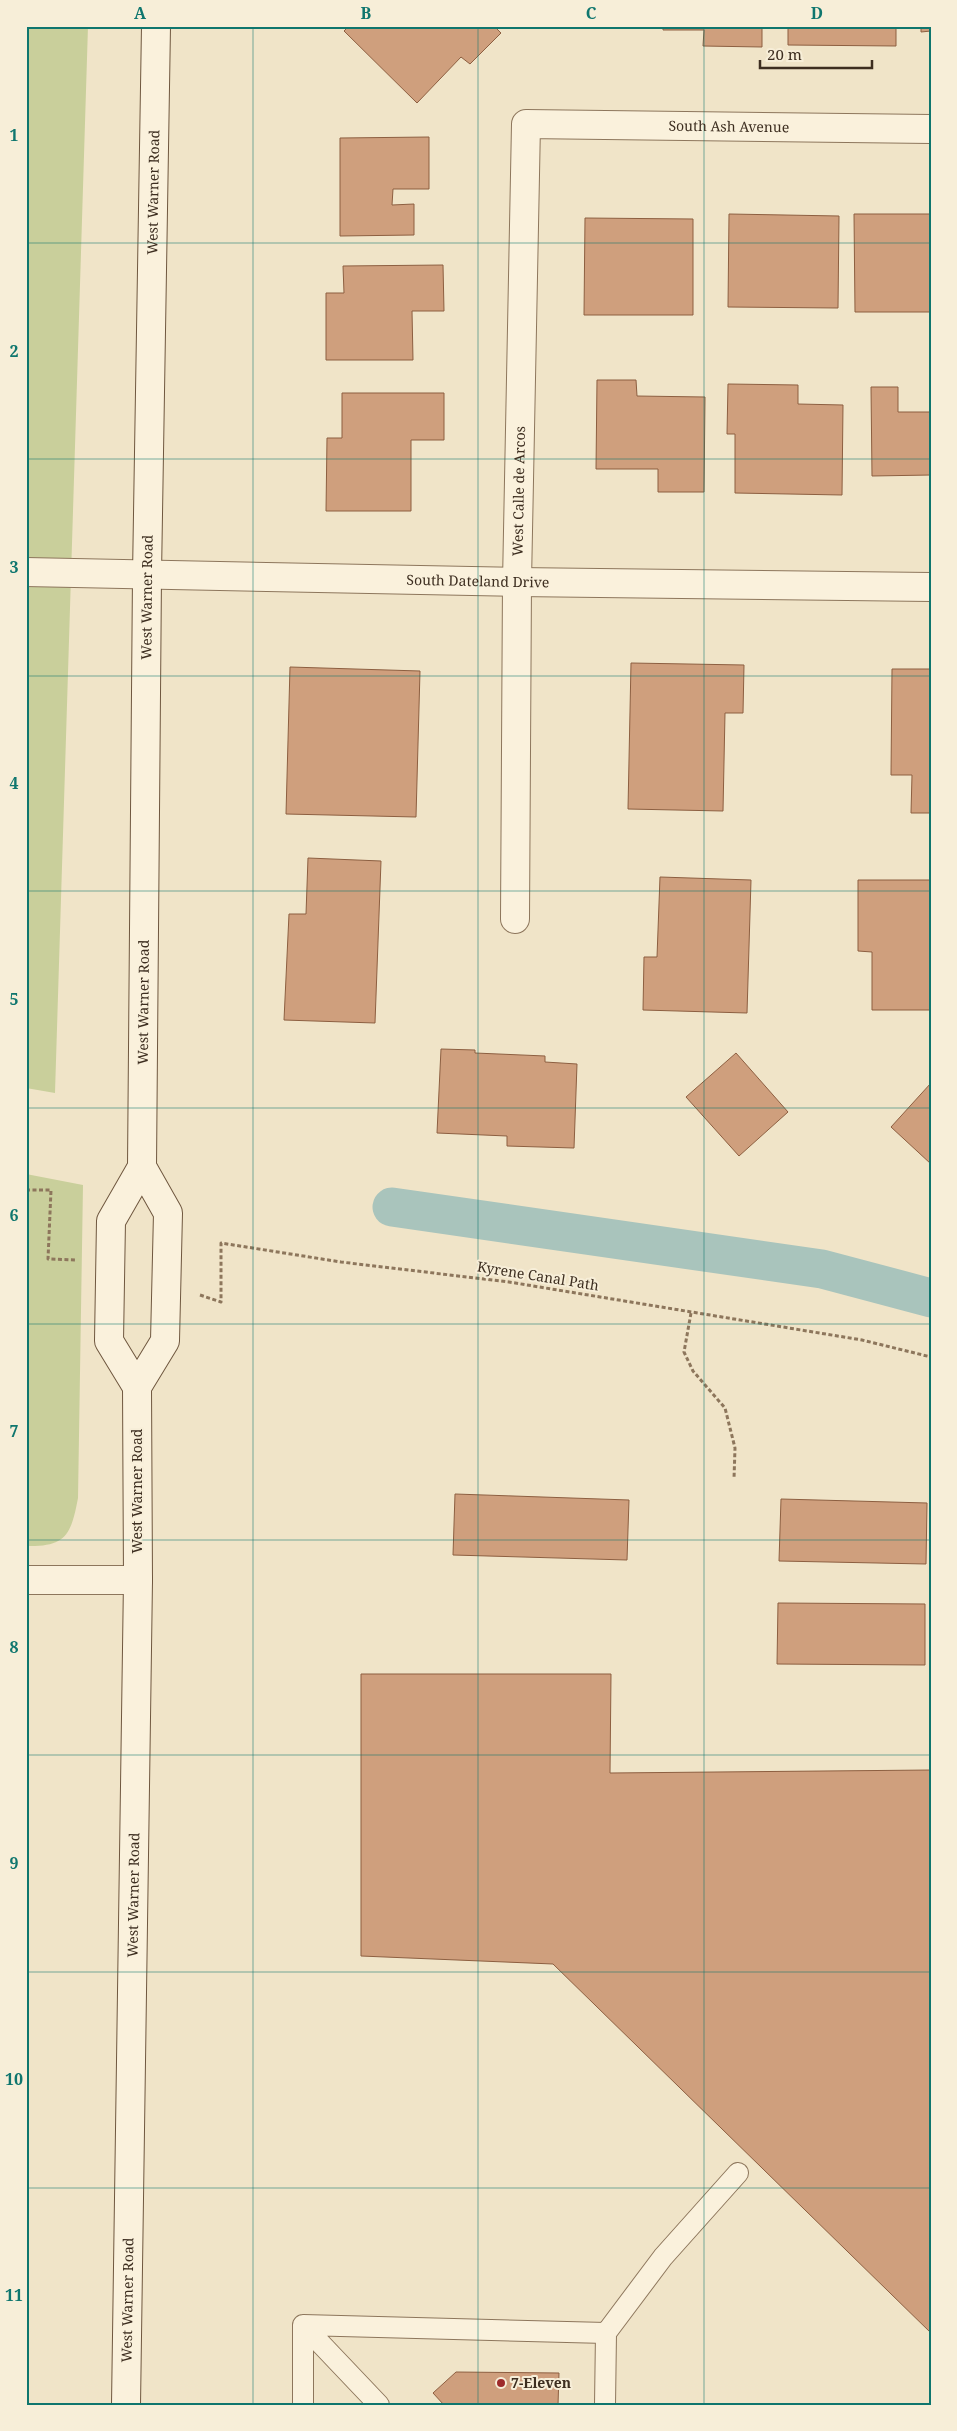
<svg xmlns="http://www.w3.org/2000/svg" width="957" height="2431" viewBox="0 0 957 2431" font-family="'Noto Serif',serif">
<style>
.green{fill:#c9cf9b}
.lines{fill:none;stroke-linecap:round;stroke-linejoin:round}
.canal{stroke:#a9c4bc;stroke-width:39}
.building{fill:#cf9f7d;stroke:#8d5f41}
.lane-casing{stroke:#8d765c;stroke-width:22}
.street-casing{stroke:#8d765c;stroke-width:30}
.secondary-casing{stroke:#6f573f;stroke-width:30}
.path{stroke:#8d765c;stroke-width:3;stroke-dasharray:4 2.5;stroke-linecap:butt}
.lane{stroke:#faf1dc;stroke-width:20}
.street{stroke:#faf1dc;stroke-width:28}
.secondary{stroke:#faf1dc;stroke-width:28}
.grid{fill:none;stroke:#0f766e;stroke-width:1;stroke-opacity:0.55}
.poi-dot{fill:#9e2a2b;stroke:#f7eed8;stroke-width:2}
.labels{text-anchor:middle;stroke-width:4;stroke-linejoin:round;paint-order:stroke}
.street-label{font-size:14px;fill:#3d2e20;stroke:#f7eed8}
.poi-label{font-size:14px;font-weight:bold;fill:#3d2e20;stroke:#f7eed8;text-anchor:start}
.neatline{fill:none;stroke:#0f766e;stroke-width:2}
.grid-label{font-size:16px;text-anchor:middle;font-weight:bold;fill:#0f766e}
</style>
<rect width="100%" height="100%" fill="#f0e4c8"/>
<path class="green" d="M26 26H88L55 1093 26 1088Z
M26 1174 83 1185 78 1498C71 1535 66 1547 26 1546Z"/>
<g class="lines">
<path class="canal" d="M392 1207 822 1269 931 1298"/>
</g>
<path class="building" d="M349 26H494L501 33 470 64 461 57 417 103 344 31Z
M587 26H640V28H587Z
M663 26H762V47L703 46 704 30H663Z
M788 26H896V46L788 45Z
M921 26H931V31L921 32Z
M429 137V189H393L392 205 414 204V235L340 236V138Z
M729 214 839 216 838 308 728 307Z
M854 214H931V312H855Z
M585 218 693 219V315H584Z
M443 265 444 311H412L413 360H326V293H344L343 266Z
M597 380H636L637 396 705 397 704 492H658V469H596Z
M728 384 798 385V404L843 405 842 495 735 493V434H727Z
M871 387H898V412H931V475L872 476Z
M342 393H444V440H411V511H326L327 438H342Z
M631 663 744 665 743 713H725L723 811 628 809Z
M290 667 420 671 416 817 286 814Z
M892 669H931V813H911L912 775H891Z
M308 858 381 861 375 1023 284 1020 289 914H306Z
M660 877 751 880 747 1013 643 1010 644 957H657Z
M858 880H931V1010H872V952L858 951Z
M441 1049 475 1050V1053L545 1056V1062L577 1064 574 1148 507 1146V1136L437 1133Z
M736 1053 788 1112 739 1156 686 1097Z
M931 1083V1164L891 1127Z
M455 1494 629 1500 627 1560 453 1555Z
M781 1499 927 1503 926 1564 779 1561Z
M778 1603 925 1604V1665L777 1664Z
M361 1674H611L610 1773 931 1770V2333L553 1964 361 1956Z
M456 2372 559 2373 558 2405H444L433 2393Z"/>
<g class="lines">
<defs>
<path id="lane" d="M303 2325 606 2333 605 2405
M303 2325 379 2405
M303 2325V2405
M606 2333 663 2257 738 2173"/>
<g id="street">
<path id="s1" d="M26 572 517 582 931 587"/>
<path id="s2" d="M515 919 517 582 526 124 931 129"/>
<path d="M26 1580H138"/>
</g>
<g id="secondary">
<path id="s3" d="M137 1387 109 1341 111 1221 142 1167 147 575 156 26"/>
<path id="s4" d="M126 2405 138 1580 137 1387 165 1341 168 1213 142 1167"/>
</g>
</defs>
<use href="#lane" class="lane-casing"/>
<use href="#street" class="street-casing"/>
<use href="#secondary" class="secondary-casing"/>
<path class="path" d="M26 1190H51L48 1259 77 1260
M200 1295 221 1302V1243L341 1262 509 1282 862 1340 931 1357
M691 1313 684 1352 693 1371 725 1408 735 1448 734 1479"/>
<use href="#lane" class="lane"/>
<use href="#street" class="street"/>
<use href="#secondary" class="secondary"/>
</g>
<path class="grid" d="M253 26V2405M478 26V2405M704 26V2405M26 243H931M26 459H931M26 676H931M26 891H931M26 1108H931M26 1324H931M26 1540H931M26 1755H931M26 1972H931M26 2188H931"/>
<circle class="poi-dot" cx="501" cy="2383" r="5"/>
<g class="labels">
<g class="street-label">
<text dy="5" stroke="none"><textPath href="#s2" startOffset="998">South Ash Avenue</textPath></text>
<text dy="5" stroke="none"><textPath href="#s3" startOffset="1211">West Warner Road</textPath></text>
<text dy="5" stroke="none"><textPath href="#s2" startOffset="428">West Calle de Arcos</textPath></text>
<text dy="5" stroke="none"><textPath href="#s1" startOffset="452">South Dateland Drive</textPath></text>
<text dy="5" stroke="none"><textPath href="#s3" startOffset="806">West Warner Road</textPath></text>
<text dy="5" stroke="none"><textPath href="#s3" startOffset="401">West Warner Road</textPath></text>
<text transform="translate(538 1276) rotate(9)" y="5">Kyrene Canal Path</text>
<text transform="translate(137 1491) rotate(-90)" y="5">West Warner Road</text>
<text dy="5" stroke="none"><textPath href="#s4" startOffset="510">West Warner Road</textPath></text>
<text dy="5" stroke="none"><textPath href="#s4" startOffset="105">West Warner Road</textPath></text>
</g>
<g class="poi-label">
<text x="511" y="2388">7-Eleven</text>
</g>
</g>
<rect width="957" height="2431" fill="none" stroke="#f7eed8" stroke-width="55"/>
<path d="M760 60v8h112v-8" fill="none" stroke="#3d2e20" stroke-width="2.5"/>
<text x="767" y="60" font-size="15" fill="#3d2e20" stroke="#f7eed8" stroke-width="4" paint-order="stroke">20 m</text>
<rect x="28" y="28" width="902" height="2376" class="neatline"/>
<g class="grid-label">
<text x="140" y="19">A</text>
<text x="366" y="19">B</text>
<text x="591" y="19">C</text>
<text x="817" y="19">D</text>
<text x="14" y="141">1</text>
<text x="14" y="357">2</text>
<text x="14" y="573">3</text>
<text x="14" y="789">4</text>
<text x="14" y="1005">5</text>
<text x="14" y="1221">6</text>
<text x="14" y="1437">7</text>
<text x="14" y="1653">8</text>
<text x="14" y="1869">9</text>
<text x="14" y="2085">10</text>
<text x="14" y="2301">11</text>
</g>
</svg>
